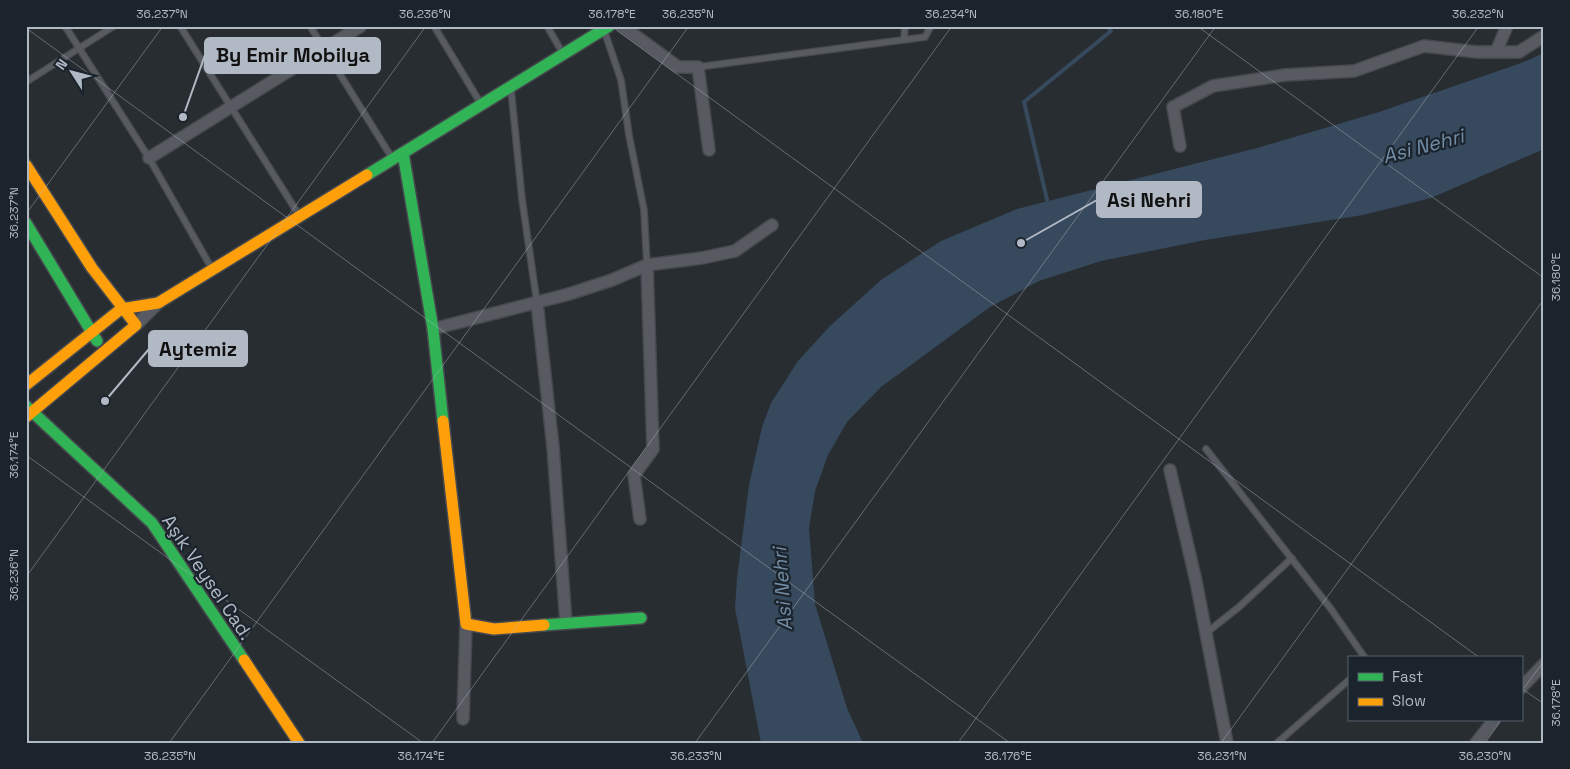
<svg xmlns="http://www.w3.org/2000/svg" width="1570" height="769" viewBox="0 0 1570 769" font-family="'Space Grotesk',sans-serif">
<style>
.water{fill:#37495c}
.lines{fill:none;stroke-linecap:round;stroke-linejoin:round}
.stream{stroke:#37495c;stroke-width:4}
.lane-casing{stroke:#46494d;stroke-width:8}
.street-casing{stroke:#46494d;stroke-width:14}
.fast-casing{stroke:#46494d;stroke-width:14}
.slow-casing{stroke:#46494d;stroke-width:14}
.lane{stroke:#575b61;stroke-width:5.5}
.street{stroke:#575b61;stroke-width:11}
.fast{stroke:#30b455;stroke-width:11}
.slow{stroke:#ff9f0a;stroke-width:11}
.ticks{fill:none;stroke:#b1b9c4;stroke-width:1;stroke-opacity:0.45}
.labels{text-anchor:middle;stroke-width:4.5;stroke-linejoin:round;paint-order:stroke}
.street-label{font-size:19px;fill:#b1b9c4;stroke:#1b242c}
.water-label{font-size:20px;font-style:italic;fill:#738ca6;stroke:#1b242c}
.leader{fill:none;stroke:#b1b9c4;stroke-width:2}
.callout-dot{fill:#b1b9c4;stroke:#1b242c;stroke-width:2}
.callout{fill:#b1b9c4;stroke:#b1b9c4;stroke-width:2}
.callout-label{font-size:20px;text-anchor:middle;font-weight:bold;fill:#111}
.neatline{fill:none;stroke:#b1b9c4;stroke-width:2}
.ticks-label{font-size:12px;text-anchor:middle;fill:#b1b9c4}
</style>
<rect width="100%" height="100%" fill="#282d32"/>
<path class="water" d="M1544 53V149L1431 198 1363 215 1205 240 1101 261 1039 281 990 307 881 387 847 422 828 455 815 491 809 528 815 604 847 708 863 743H761L735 608 737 578 749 485 762 427 771 403 798 361 830 326 881 280 941 241 1017 209 1257 148 1379 112 1524 62Z"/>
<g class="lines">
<path class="stream" d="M1048 204 1024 102 1111 31 1107 26"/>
<defs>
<path id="lane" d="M65 26 149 158 212 269
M180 26 299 215
M310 26 392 158
M434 26 481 104
M547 26 562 52
M604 30 621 80 629 135 644 210 647 265
M904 40 905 26
M698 67 925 37 931 26
M26 82 114 26
M511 89 522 199 537 303
M1206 449 1331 609 1365 658
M1206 633 1239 607 1292 558
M1277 743 1349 680"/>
<path id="street" d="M622 26 678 67H698L709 150
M1496 52 1507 26
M1180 146 1173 107 1213 86 1285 75 1354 71 1424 46 1477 52H1519L1544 36
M149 158 361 26
M537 303 553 447 566 623
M136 325 158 303
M433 329 569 294 612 280 647 265 702 258 735 251 772 225
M1170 470 1196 581 1227 743
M640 519 634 475 653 449 647 265
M1521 688 1544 664
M463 719 466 624
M1476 743 1494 720"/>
<path id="fast" d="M403 153 433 329 443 421
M367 175 609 26
M26 223 97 341
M26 406 152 523 244 660
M544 625 641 618"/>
<path id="slow" d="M26 165 92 268 136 325 26 417
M26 385 121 309 158 303 367 175
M443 421 466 624 494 629 544 625
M244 660 299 743"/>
</defs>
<use href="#lane" class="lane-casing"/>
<use href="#street" class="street-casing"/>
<use href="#fast" class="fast-casing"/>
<use href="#slow" class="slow-casing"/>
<use href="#lane" class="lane"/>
<use href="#street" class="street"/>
<use href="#fast" class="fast"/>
<use href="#slow" class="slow"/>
</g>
<path class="ticks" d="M611 26 1480 658M1197 26 1544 278M26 28 1010 743M26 214 163 26M26 455 423 743M26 577 426 26M1521 688 1544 704M1521 692 1544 661M169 743 689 26M432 743 952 26M695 743 1216 26M958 743 1479 26M1221 743 1544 299M1485 743 1501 720"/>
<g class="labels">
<g class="street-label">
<text transform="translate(208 577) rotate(56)" y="7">Aşık Veysel Cad.</text>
</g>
<g class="water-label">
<text transform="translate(1423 146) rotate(-15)" y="7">Asi Nehri</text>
<text transform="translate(782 589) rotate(-94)" y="7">Asi Nehri</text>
</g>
</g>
<path class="leader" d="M183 117L205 55M1021 243L1097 200M105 401L149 349"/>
<g class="callout-dot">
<circle cx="183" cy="117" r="5"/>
<circle cx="1021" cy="243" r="5"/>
<circle cx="105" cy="401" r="5"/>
</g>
<g class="callout">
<rect x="205" y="38" width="175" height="35" rx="5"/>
<rect x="1097" y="182" width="104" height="35" rx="5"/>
<rect x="149" y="331" width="98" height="35" rx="5"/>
</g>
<g class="callout-label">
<text x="293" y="62">By Emir Mobilya</text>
<text x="1149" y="207">Asi Nehri</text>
<text x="198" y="356">Aytemiz</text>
</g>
<rect width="1570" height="769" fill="none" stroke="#1b242c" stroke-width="55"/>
<rect x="1348" y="656" width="175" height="65" fill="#1b242c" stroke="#576069"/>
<rect x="1358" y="673" width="25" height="8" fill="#30b455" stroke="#576069"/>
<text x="1392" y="682" font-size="15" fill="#b1b9c4">Fast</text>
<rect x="1358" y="698" width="25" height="8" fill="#ff9f0a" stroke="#576069"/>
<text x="1392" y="706" font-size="15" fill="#b1b9c4">Slow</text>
<g transform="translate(72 72) rotate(306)" stroke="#1b242c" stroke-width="4" paint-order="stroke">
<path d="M0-4L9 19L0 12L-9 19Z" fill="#b1b9c4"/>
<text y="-8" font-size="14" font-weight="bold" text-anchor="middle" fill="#b1b9c4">N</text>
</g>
<rect x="28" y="28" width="1514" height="714" class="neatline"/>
<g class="ticks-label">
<text x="162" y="18">36.237°N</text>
<text x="425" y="18">36.236°N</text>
<text x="612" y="18">36.178°E</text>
<text x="688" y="18">36.235°N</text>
<text x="951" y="18">36.234°N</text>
<text x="1199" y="18">36.180°E</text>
<text x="1478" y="18">36.232°N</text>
<text transform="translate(14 213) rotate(-90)" y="4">36.237°N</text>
<text transform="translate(1556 277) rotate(-90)" y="4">36.180°E</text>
<text transform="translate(14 455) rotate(-90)" y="4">36.174°E</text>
<text transform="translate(14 575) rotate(-90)" y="4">36.236°N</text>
<text transform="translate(1556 703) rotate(-90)" y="4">36.178°E</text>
<text x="170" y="760">36.235°N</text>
<text x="421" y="760">36.174°E</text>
<text x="696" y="760">36.233°N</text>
<text x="1008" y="760">36.176°E</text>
<text x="1222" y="760">36.231°N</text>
<text x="1485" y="760">36.230°N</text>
</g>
</svg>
